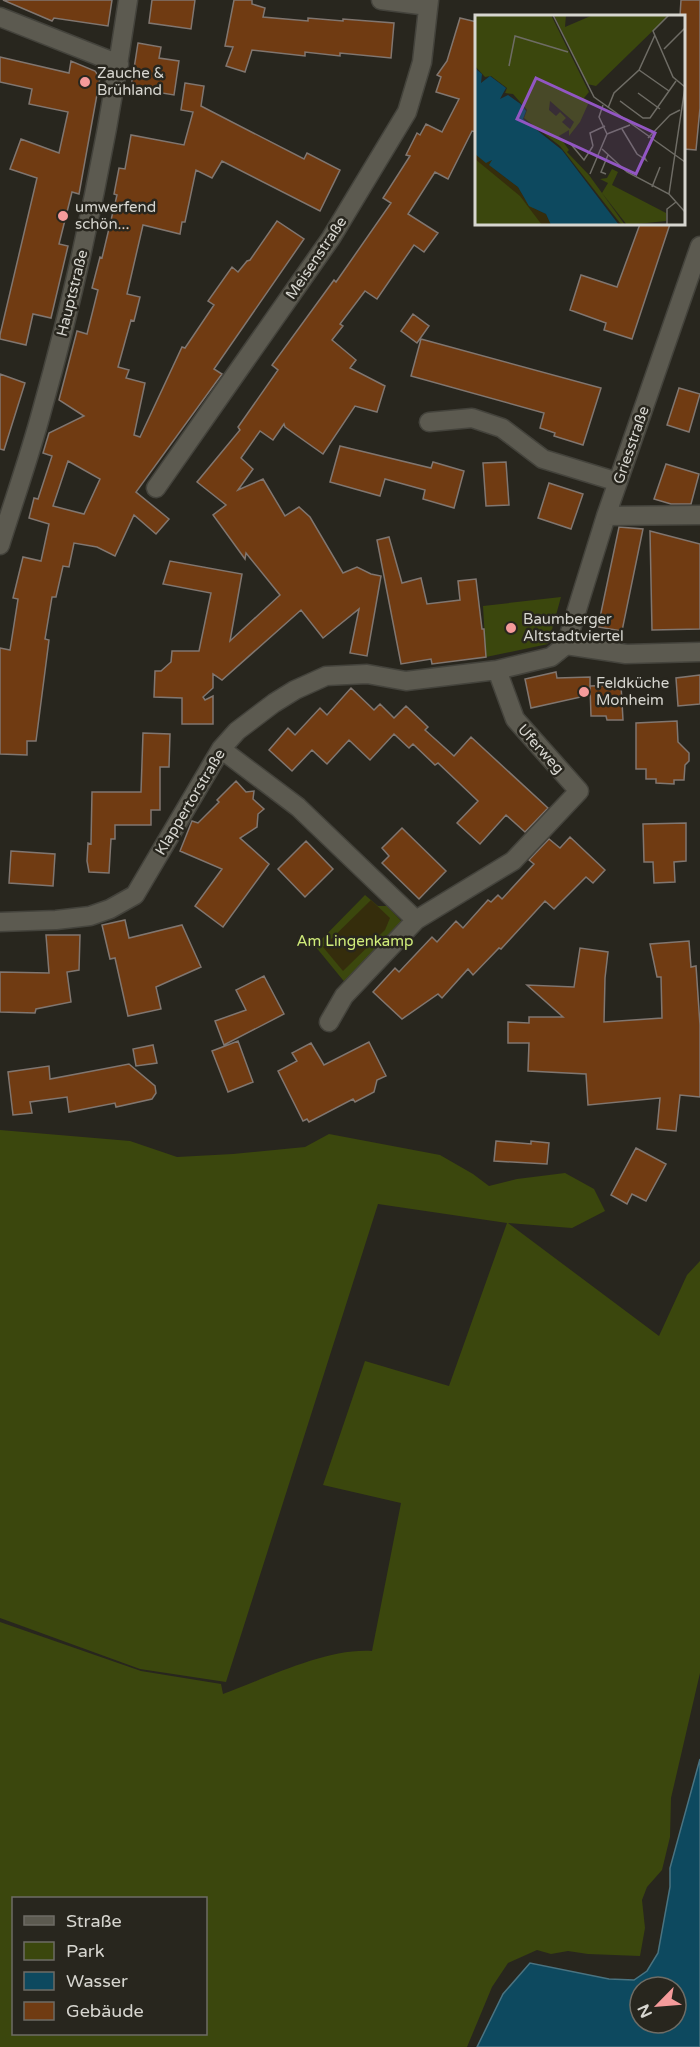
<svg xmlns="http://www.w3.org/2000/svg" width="700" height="2047" viewBox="0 0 700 2047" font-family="'Varela Round',sans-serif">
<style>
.green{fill:#3b470d;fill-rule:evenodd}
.sand{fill:#352d0c}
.water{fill:#0d495f;stroke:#4a7381;stroke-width:1.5;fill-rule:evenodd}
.building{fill:#703b12;stroke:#807670;stroke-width:1.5;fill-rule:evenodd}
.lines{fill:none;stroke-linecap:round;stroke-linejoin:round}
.minor-casing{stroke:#44433c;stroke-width:21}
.minor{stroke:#5c5a50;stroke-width:18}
.poi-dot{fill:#f59b9b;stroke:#28261e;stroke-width:2}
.labels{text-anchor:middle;stroke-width:5;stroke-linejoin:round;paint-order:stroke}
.poi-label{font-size:15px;fill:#d7d6d0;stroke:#28261e;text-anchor:start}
.street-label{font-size:15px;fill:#d7d6d0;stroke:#28261e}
.park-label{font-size:15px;fill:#d0ec7a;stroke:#28261e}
.inset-road{fill:none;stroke:#6e6c65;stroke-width:1.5}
.view{fill:#9256c3;fill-opacity:0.15;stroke:#9256c3;stroke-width:3}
.inset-edge{fill:none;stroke:#d7d6d0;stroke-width:3}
</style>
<rect width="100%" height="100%" fill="#28261e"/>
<path class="green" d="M561 597 548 644 486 657 483 606Z
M365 895 378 906H387L404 924 347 985 315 946Z
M0 1130 130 1141 177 1157 233 1154 305 1147 329 1134 440 1155 473 1174 489 1186 517 1179 565 1173 594 1189 605 1211 572 1228 508 1223 659 1336 687 1275 700 1261V1673L671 1798 670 1837 662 1870 647 1887 642 1900 645 1928 640 1956 588 1954 568 1951 551 1954 537 1950 508 1963 492 1987 467 2047H0V1622L141 1671 221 1684 223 1694C267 1678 326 1648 372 1651L401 1503 323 1485 365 1361 449 1386 507 1223 378 1204 226 1682 140 1669 0 1618ZM14 1898H206V2034H14Z"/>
<path class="sand" d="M371 900 390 918 385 930 343 971 323 947Z"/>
<path class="water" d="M700 1759V2047H477L503 1994 530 1963 609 1979 634 1980 647 1971 658 1953 670 1887V1868ZM640 1987H676V2023H640Z"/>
<path class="building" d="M3 0H112L108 26 54 18 52 21Z
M152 0H195L191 29 149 23Z
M234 0H252V4L265 8 263 17 308 21V18L343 21V19L394 23 391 58 340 53V56L305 52V56L252 50 245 72 226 66 233 47 225 46Z
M681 0H700V108L696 150 684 149V16H680Z
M460 18 477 22V132L472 131 448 179 435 172 408 214 438 233 424 252 414 245 377 299 365 291 340 324 343 326 332 340 356 360 350 368 385 386 377 412 355 406 323 454 285 427 284 424 273 440 260 431 241 458 253 469 238 490 263 479 285 516 299 507 310 517 343 573 357 567 371 574 381 576 367 656 350 653 359 609 323 638 301 610 222 680 213 674V688L203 697 205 700 213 696V724H182V698L154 697 155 671H161L171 662 172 651H199L211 593 163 584 170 561 242 574 230 641 280 595 246 553 245 559 213 515 226 505 197 482 240 430 238 427 278 370 272 365 334 280 336 282 391 203 383 198 410 156 406 155 417 133 420 135 426 124 442 132 459 99 436 92 441 77 437 75 447 61Z
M138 43 161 47 159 58 179 61 174 95 131 88Z
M0 57 69 73 71 61 95 71 100 78 79 194 72 192 59 244 68 246 51 318 33 314 26 345 0 339V335L37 178 10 169 21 139 59 153 68 112 29 104 32 89 0 82Z
M185 83 204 86 201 106 304 159 307 153 340 170 320 211 222 161 212 178 196 170 185 222H182L180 234 143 225 127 294 140 297 134 321 131 320 118 367 129 370 126 378 145 383 134 435 140 437 182 347 185 348 214 305 208 301 232 267 238 272 247 261 250 260 277 221 304 239 214 369 222 374 136 492 169 519 156 534 134 515 115 556 97 547 74 543 69 567 63 566 56 597H52L45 639 49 640 36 741H27V755L0 754V648L10 650 18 599 13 598 23 557 41 561 49 524 29 518 34 498 38 499 52 456 43 453 49 433 84 416 59 400 77 331 87 334 98 290 92 288 100 257 102 258 117 195 114 194 119 168 125 169 131 135 184 145 193 112 181 110ZM68 461 100 479 84 514 53 506Z
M640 224H670L632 339 604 330 606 323 570 310 581 275 617 287Z
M413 314 429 326 417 343 401 331Z
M421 339 601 388 583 445 554 436 555 433 540 428 544 413 411 376Z
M0 374 25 383 4 450 0 449Z
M679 388 700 394 689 432 667 425Z
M340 446 431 468 433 462 464 471 454 508 423 499 425 490 385 479 380 496 330 482Z
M506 462 509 505 486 506 483 463Z
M666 464 699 474 691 504H671L654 499Z
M549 483 583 494 571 529 538 518Z
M619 527 643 529 622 631 598 627Z
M650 531 700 544V629L652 630Z
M389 537 402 583 421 578 427 604 460 600 458 581 476 579 482 629H484L486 657 432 664 431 659 401 664 377 540Z
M556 672 557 678 590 677V695L531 708 525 679Z
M700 675V704L678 706 676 678Z
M621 685 623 720H607L606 716H591L590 686Z
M351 688 374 710 380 704 394 718 406 706 428 727 425 730 454 756 471 737 548 808 525 832 506 815 480 844 457 823 478 801 438 763 435 765 413 744 409 748 394 734 370 760 349 740 327 764 312 750 292 771 269 750 288 728 295 735 320 708 327 715Z
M677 721 678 742 689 753V761L685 765 684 780H674V784L656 783V779H646V769H636V723Z
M143 733 170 734 169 767H160V810H151V825H115V839H111L109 873 89 872 87 861 88 843 91 844 92 792H141Z
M236 781 246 792 254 791 253 799 264 809 258 814 257 827 240 838 269 864 223 927 195 906 222 869 180 851 192 821 198 823 219 802 217 800Z
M686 823V861L674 862 675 882 654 883 653 862H644L643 824Z
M402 828 446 871 419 899 382 863 389 856 382 848Z
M570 837 605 870 593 883 586 877 554 909 545 901 501 949 499 948 473 975 468 969 442 998 438 994 402 1019 373 992 395 968 399 972 432 937 437 942 456 921 463 928 488 900 491 902 498 895 502 899 534 864 529 860 549 839 560 848Z
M306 841 333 869 305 897 278 869Z
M11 851 55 854 53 886 9 883Z
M125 920 129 938 182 925 201 967 156 987 161 1009 128 1016 115 958 110 959 102 925Z
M46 935H80L79 970 67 972 71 1002 36 1009 35 1013 0 1012V972L49 973Z
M689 941 691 967 696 966 700 1025V1097L680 1095 676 1131 657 1129 660 1098 588 1105 586 1074 528 1071 529 1043H508V1022L529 1023V1017H563L527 985 574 987 580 948 608 952 605 978 604 1022 662 1018 661 977H657L650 944Z
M264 976 284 1014 224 1045 215 1021 246 1010 236 990Z
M238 1041 253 1082 228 1092 212 1051Z
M369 1042 386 1076 377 1080 374 1092 355 1102 353 1099 309 1122 307 1119 303 1121 278 1071 297 1061 292 1053 311 1043 324 1065Z
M153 1045 157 1063 136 1066 133 1049Z
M129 1064 155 1086 156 1093 152 1099 116 1107 115 1103 69 1112 67 1097 30 1102 32 1113 13 1115 8 1072 49 1066 50 1079Z
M496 1141 531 1144V1141L549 1143 547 1164 494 1161Z
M636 1148 666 1164 646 1201 632 1194 627 1204 611 1195Z"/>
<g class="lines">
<defs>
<path id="minor" d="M381 0 428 6
M0 17 119 64
M429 422 472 418 502 428 543 459 618 482
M156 488 331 238 407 112 422 62 429 0
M606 516 700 515
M0 545C14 500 30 455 42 410 80 275 108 138 128 0
M566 645 606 516 700 246
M221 749 298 807 416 920 513 861 579 791 515 719 497 670
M0 922 56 920 90 916 110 909 135 895 221 749 237 731 274 703 295 690 326 676 367 674 406 681 497 670 551 657 566 645 626 654 700 652
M329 1022 344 996 416 920"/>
</defs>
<use href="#minor" class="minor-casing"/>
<use href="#minor" class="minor"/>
</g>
<g class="poi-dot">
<circle cx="85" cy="82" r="6"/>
<circle cx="63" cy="216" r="6"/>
<circle cx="511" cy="628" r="6"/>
<circle cx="584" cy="692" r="6"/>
</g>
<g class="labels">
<g class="poi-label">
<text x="97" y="78">Zauche &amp;<tspan x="97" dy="17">Brühland</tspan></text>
<text x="75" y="212">umwerfend<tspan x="75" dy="17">schön...</tspan></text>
<text x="523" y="624">Baumberger<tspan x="523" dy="17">Altstadtviertel</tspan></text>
<text x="596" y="688">Feldküche<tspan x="596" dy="17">Monheim</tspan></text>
</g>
<g class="street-label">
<text transform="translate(316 258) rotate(-56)" y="5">Meisenstraße</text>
<text transform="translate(72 293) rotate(-76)" y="5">Hauptstraße</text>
<text transform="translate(631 445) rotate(-71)" y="5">Griesstraße</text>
<text transform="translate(541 749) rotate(48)" y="5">Uferweg</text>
<text transform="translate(190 802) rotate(-59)" y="5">Klappertorstraße</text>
</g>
<g class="park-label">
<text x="355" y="946">Am Lingenkamp</text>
</g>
</g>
<g transform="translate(475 15)">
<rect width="210" height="210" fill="#28261e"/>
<path d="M0 0H76L114 77 109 83 114 87 105 107 94 121V115L84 121 94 135 92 137 114 160 150 210 145 208 85 131 49 103 52 95 38 79 30 78 32 73 16 61 10 62 0 51ZM75 86 99 107 95 114 87 107 91 103 85 97 81 101 74 95ZM79 0H91L90 12 118 0H194L121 71 112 69ZM0 139 11 147 76 210H0ZM137 154 143 157 137 170 191 198V206L152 210 127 178 133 168 125 164 132 163Z" fill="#3b470d" fill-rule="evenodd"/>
<path d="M0 139 13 147 17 145 19 154 43 172 54 191 71 199 76 210H67L45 181 0 144Z" fill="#352d0c"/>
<path d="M0 53 7 59 6 68 15 61 31 73 25 84 33 80 47 90 51 96 48 104 87 135 144 210H76L71 199 54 191 43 172 14 150 17 145 11 148 0 139Z" fill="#0d495f"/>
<path class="inset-road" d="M78 0 119 82 210 147M194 0 178 16 198 62 210 72M189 34 210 13M34 51 40 21 93 37M164 55 194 76M163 78 185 94M148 88 145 86 168 103H175L201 66M133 93 139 78 164 55 180 20M147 114 162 139 171 145 169 141M132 119 155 110M173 123 195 100 205 95M95 128 109 145 118 131M118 131 115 118 130 111M127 134 152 157 194 179 210 197M115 159 132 119 124 102 128 90M131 159 126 157 133 140M177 172 185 152M194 179 210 72M192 210V194L201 187"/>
<path class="view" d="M61 63 180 118 161 159 42 104Z"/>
<rect width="210" height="210" class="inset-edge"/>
</g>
<rect x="12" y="1897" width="195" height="138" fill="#28261e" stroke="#6e6c65" stroke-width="1.5"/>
<rect x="24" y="1916" width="30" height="9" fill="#5c5a50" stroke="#6e6c65" stroke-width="1.5"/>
<text x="66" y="1927" font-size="18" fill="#d7d6d0">Straße</text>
<rect x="24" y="1942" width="30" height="18" fill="#3b470d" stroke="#6e6c65" stroke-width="1.5"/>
<text x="66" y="1957" font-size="18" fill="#d7d6d0">Park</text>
<rect x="24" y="1972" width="30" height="18" fill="#0d495f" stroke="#6e6c65" stroke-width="1.5"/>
<text x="66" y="1987" font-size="18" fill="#d7d6d0">Wasser</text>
<rect x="24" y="2002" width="30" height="18" fill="#703b12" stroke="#6e6c65" stroke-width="1.5"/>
<text x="66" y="2017" font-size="18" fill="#d7d6d0">Gebäude</text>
<g transform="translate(658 2005) rotate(245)"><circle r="28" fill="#28261e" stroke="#6e6c65" stroke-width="1.5"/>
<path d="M0-4.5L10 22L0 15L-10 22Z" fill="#f59b9b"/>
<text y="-9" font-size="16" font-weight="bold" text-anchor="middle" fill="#d7d6d0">N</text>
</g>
</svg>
